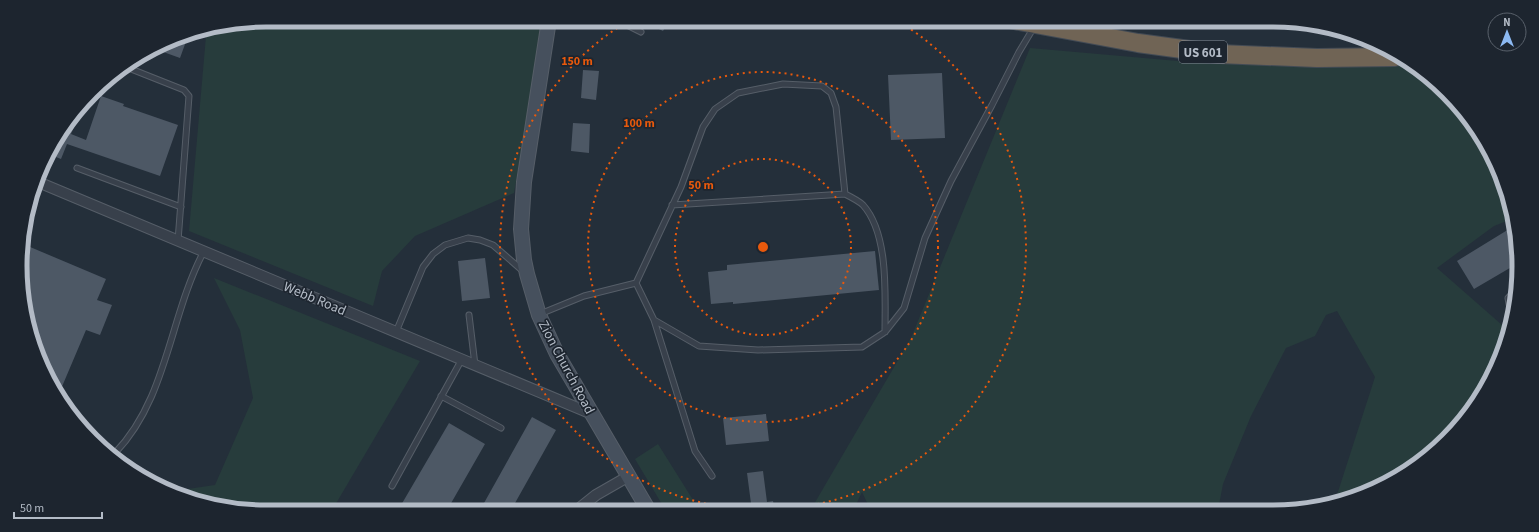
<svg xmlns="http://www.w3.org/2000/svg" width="1539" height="532" viewBox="0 0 1539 532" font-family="'Source Sans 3',sans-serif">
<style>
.green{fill:#273c3c}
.building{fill:#4d5865}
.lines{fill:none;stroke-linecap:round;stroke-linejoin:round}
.lane-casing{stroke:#565e68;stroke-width:7}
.street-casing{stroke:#565e68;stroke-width:12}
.secondary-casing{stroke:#565e68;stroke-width:16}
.highway-casing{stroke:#434b55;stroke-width:20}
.lane{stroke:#38404b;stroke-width:5}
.street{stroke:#38404b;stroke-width:10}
.secondary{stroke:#46505d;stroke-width:14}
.highway{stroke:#706455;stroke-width:18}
.ring{fill:none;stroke:#e8590c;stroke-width:2;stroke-dasharray:2 4}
.labels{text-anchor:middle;stroke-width:3.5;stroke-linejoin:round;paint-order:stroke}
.shield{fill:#1d252f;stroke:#868e99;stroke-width:1}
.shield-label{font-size:13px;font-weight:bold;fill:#b3bbc6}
.street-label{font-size:14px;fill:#b3bbc6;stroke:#1d252f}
.rim{fill:none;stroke:#b3bbc6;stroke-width:5}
.centre{fill:#e8590c;stroke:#1d252f;stroke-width:2}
.ring-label{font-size:12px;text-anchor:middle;font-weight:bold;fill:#e8590c;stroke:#1d252f;stroke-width:3.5;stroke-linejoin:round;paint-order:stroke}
</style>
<rect width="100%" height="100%" fill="#242f3a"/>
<path class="green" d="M266 20H541L532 87 514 193 415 236 382 271 373 306 189 231 206 36 205 32Z
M1030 48 1212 64H1410L1423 71 1486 143 1512 219 1494 226 1437 268 1510 332 1486 389 1435 451 1382 487 1335 501 1375 377 1337 311 1326 315 1315 336 1286 348 1251 416 1223 484 1218 510 871 511 862 492 853 511H810L911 338Z
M214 278 420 361 331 512H266L203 504 174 491 215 485 253 398 240 330Z
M658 444 700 511H666L635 459Z"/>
<path class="building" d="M640 20H669L663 31Z
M188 36 180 58 155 49 172 39Z
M583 70 599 71 596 100 581 98Z
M942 73 945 138 891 140 888 75Z
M101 96 124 104 123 106 178 125 160 176 67 144 61 159 48 154 74 120 76 122 71 134 86 140Z
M573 123 590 124 589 153 571 151Z
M1514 226 1517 234 1515 265 1474 289 1457 261Z
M23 244 106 279 97 300 112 305 100 335 86 330 58 396 28 329Z
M875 251 879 290 733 304V302L711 304 708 272 727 270V265Z
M485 258 490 298 462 301 458 261Z
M766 414 769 441 726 445 723 418Z
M532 417 556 430 510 512H479Z
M449 423 485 444 446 512H397Z
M763 471 767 502 773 501 775 511H752L747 473Z"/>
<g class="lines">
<defs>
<path id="lane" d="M617 20 641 32
M126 67 184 90 189 96 178 241
M77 168 181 207
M845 194C851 197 859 201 863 205 889 234 885 295 885 332
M636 283 654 320 699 346 758 350 862 347 885 332 904 308 925 238 951 181 992 105 1019 52 1034 27
M1512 311 1510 309 1508 298 1513 293
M540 314 584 296 636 283 681 187 703 127 715 109 738 93 783 84 822 86 831 93 836 107 845 194 672 205
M469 315 475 365
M654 320 695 451 712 476
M396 332 423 267 433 254 445 245 468 238 480 240 493 245 523 271
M441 396 501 428
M112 454 115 453C168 398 169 317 204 251
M392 486 462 359"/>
<path id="street" d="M38 182 592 414
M576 511 596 495 629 476"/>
<path id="secondary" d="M549 20 524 182 521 229 524 260 527 274 539 315 557 354 649 511"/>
<path id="highway" d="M1014 20 1138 43 1219 54 1317 58 1395 57"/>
</defs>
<use href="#lane" class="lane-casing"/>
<use href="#street" class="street-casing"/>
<use href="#secondary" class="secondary-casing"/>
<use href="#highway" class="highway-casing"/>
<use href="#lane" class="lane"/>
<use href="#street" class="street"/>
<use href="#secondary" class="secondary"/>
<use href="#highway" class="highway"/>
</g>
<g class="ring">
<circle cx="763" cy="247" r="88"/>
<circle cx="763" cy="247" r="175"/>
<path d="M896 20A263 263 0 1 1 630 20"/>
</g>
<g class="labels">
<rect class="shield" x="1179" y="41" width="48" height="22" rx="3"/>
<g class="shield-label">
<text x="1203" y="57">US 601</text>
</g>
<g class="street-label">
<text transform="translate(315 298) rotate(23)" y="5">Webb Road</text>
<text transform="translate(567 367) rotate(62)" y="5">Zion Church Road</text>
</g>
</g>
<path d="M0 0H1539V532H0ZM266 27H1273A239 239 0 0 1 1512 266V266A239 239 0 0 1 1273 505H266A239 239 0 0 1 27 266V266A239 239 0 0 1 266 27Z" fill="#1d252f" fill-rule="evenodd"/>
<path class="rim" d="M266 27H1273A239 239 0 0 1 1512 266V266A239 239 0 0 1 1273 505H266A239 239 0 0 1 27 266V266A239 239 0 0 1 266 27Z"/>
<circle cx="763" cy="247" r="6" class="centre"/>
<g class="ring-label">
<text x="577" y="65">150 m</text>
<text x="639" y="127">100 m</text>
<text x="701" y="189">50 m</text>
</g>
<g transform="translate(1507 32)"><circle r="19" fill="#1d252f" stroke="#59616b"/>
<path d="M0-3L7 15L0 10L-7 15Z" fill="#8cb9f2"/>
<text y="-6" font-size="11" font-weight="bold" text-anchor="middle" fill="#b3bbc6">N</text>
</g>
<path d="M14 512v6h88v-6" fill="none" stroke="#b3bbc6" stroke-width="2"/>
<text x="20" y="512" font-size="12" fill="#b3bbc6" stroke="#1d252f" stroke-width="3" paint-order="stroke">50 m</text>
</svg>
